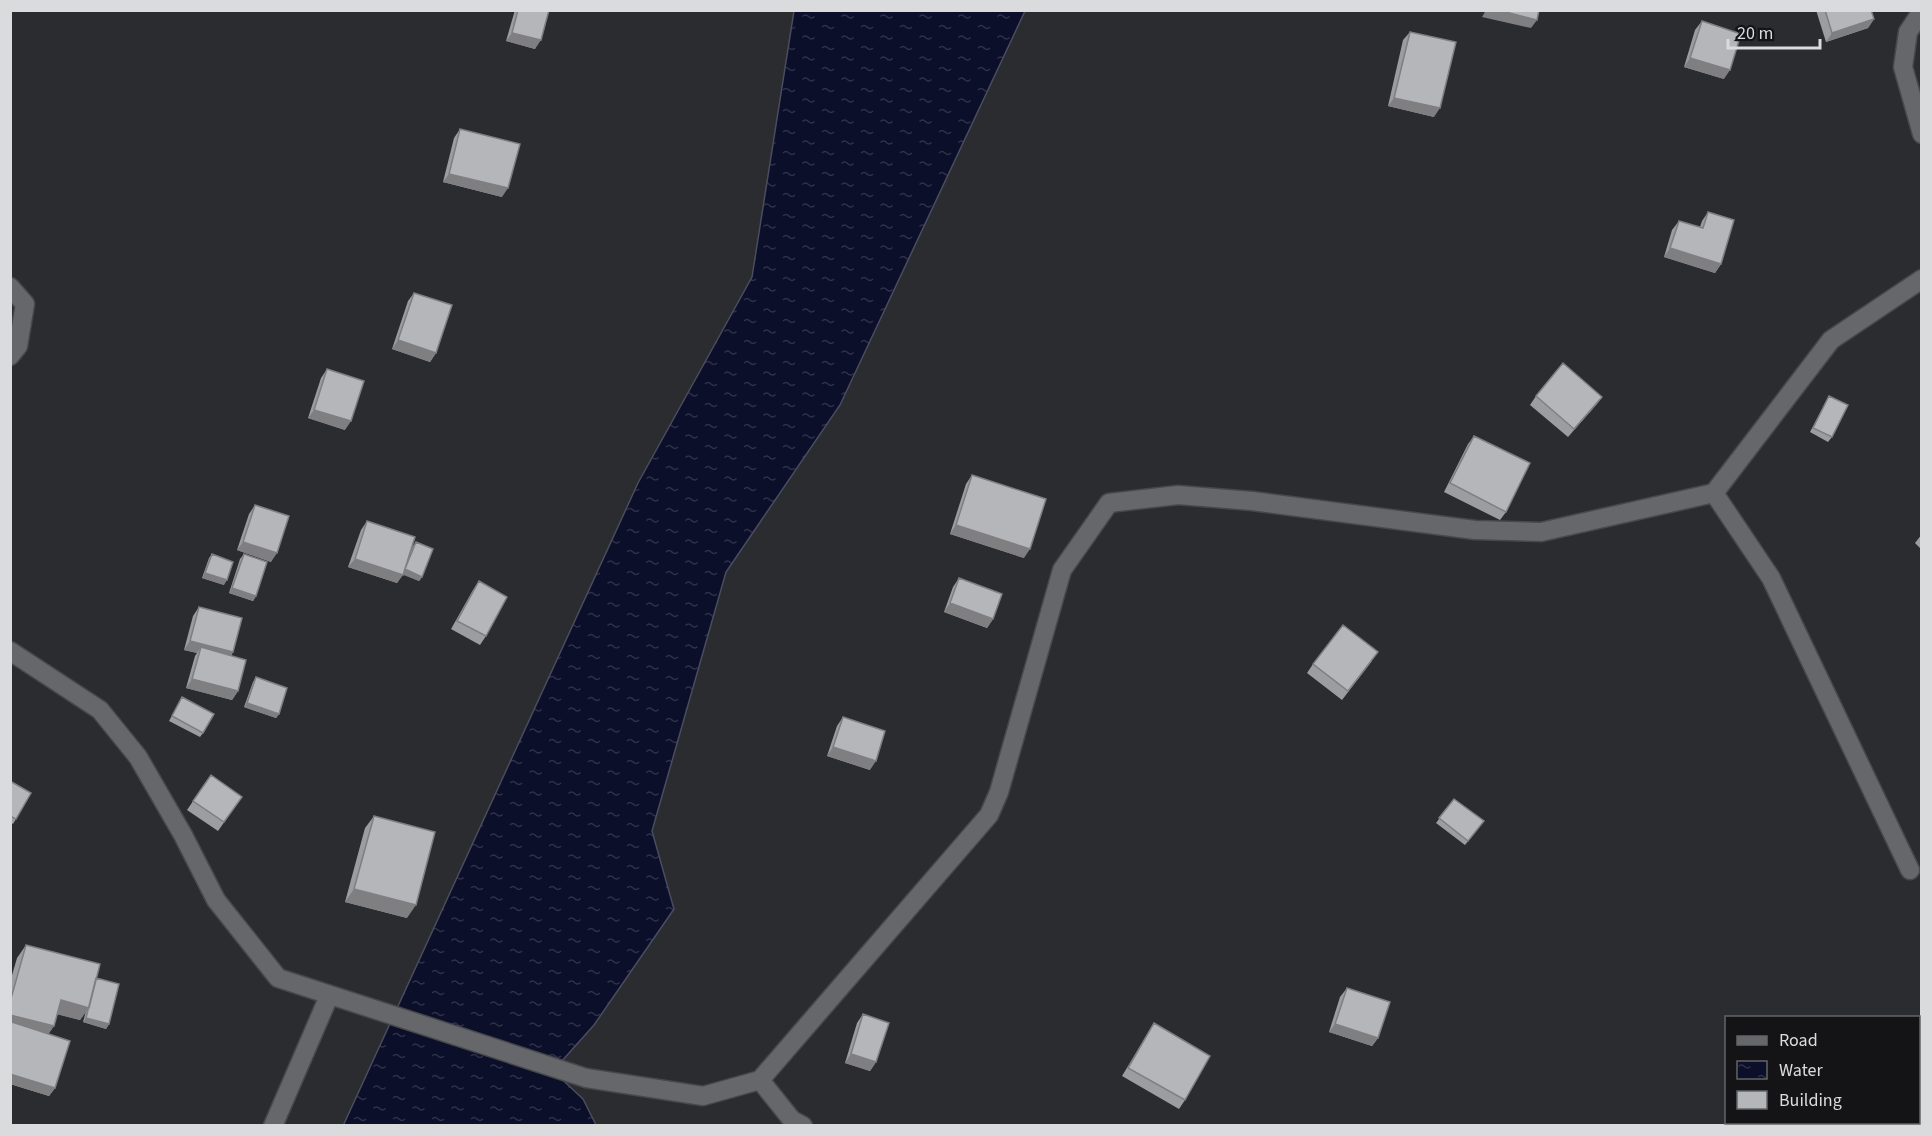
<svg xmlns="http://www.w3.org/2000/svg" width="1932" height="1136" viewBox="0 0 1932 1136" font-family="'Source Sans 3',sans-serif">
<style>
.water{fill:url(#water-ripples);stroke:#4a4c60;stroke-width:1.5}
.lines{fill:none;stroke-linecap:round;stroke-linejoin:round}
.minor-casing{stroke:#47484a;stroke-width:21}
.minor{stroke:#66676b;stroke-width:18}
.wall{fill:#9c9da0}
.shaded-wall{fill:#7f7f82}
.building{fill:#b5b6ba;stroke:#7f7f82;stroke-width:1.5}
</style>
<defs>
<pattern id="water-ripples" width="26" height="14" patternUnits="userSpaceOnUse" patternTransform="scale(1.5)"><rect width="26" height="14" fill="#0c0f2a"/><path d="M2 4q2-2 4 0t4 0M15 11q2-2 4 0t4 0" fill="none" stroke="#2f3148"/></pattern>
</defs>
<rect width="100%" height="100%" fill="#2b2c2f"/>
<path class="water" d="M794 11H1025L840 405 726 572 652 831 674 909 594 1025 553 1071 583 1099 596 1125 343 1126 638 483 752 277Z"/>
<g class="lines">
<defs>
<path id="minor" d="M1922 11 1908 32 1903 67 1922 134
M10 287 25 304 18 346 10 356
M10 651 100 710 138 757 183 835 216 900 278 978 586 1078 703 1096 760 1080 989 815 999 792 1062 570 1109 503 1178 495 1252 501 1475 530 1541 532 1714 493
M1910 870 1771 578 1714 493 1831 340 1922 279
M760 1080 792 1120 803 1126
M273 1126 329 996"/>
</defs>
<use href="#minor" class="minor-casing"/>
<use href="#minor" class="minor"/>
</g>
<path class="wall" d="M515 10H549L535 49 506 41Z
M1816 10H1871L1874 19 1868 28 1826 42Z
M1702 21 1724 79 1684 67 1695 30Z
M1410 32 1434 117 1388 106 1403 40Z
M460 129 502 197 443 182 454 138Z
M1708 212 1721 264 1715 273 1664 257 1672 230 1679 221 1700 227 1702 221Z
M414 293 436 353 430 362 392 349 408 301Z
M327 369 345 430 308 418 321 378Z
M1536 396 1602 397 1596 405 1568 437 1530 405Z
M1829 396 1832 437 1828 442 1810 432Z
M1474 436 1506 512 1500 520 1444 492 1468 444Z
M972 475 1024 558 950 534 966 484Z
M255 505 271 562 237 550 249 514Z
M367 521 408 559 413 546 416 542 422 577 419 581 403 574 397 583 348 567 361 530Z
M1922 534V550L1915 543Z
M212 554 224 585 202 578 209 558Z
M244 554 256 596 253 601 229 593 240 559Z
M959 578 993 619 987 628 944 612 953 587Z
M479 581 486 636 480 645 451 629 473 590Z
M199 607 233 652 231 656 238 691 232 700 186 688 195 656 197 653 184 650 193 616Z
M1372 661 1342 700 1307 673 1313 664Z
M256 677 279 714 276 718 244 707 253 682Z
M182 697 203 733 200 737 169 721Z
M843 717 870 770 827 756 837 726Z
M211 775 242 797 218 831 187 810Z
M10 781 16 819 13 824 10 822Z
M1454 799 1484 821 1465 845 1436 823Z
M374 816 407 918 345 902 365 828Z
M26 945 96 978 109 1024 106 1029 83 1022 86 1011 80 1020 57 1014 54 1026 48 1034 55 1088 49 1096 10 1084V982L17 958Z
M1347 988 1378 1038 1372 1046 1329 1032 1340 997Z
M863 1014 876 1062 870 1071 845 1063 857 1023Z
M1154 1023 1185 1100 1179 1109 1122 1076Z"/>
<path class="shaded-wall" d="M1486 10H1498L1537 20 1531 28 1482 17Z
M1874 19 1868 28 1826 42 1832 33Z
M512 33 541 40 535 49 506 41Z
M1690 58 1730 70 1724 79 1684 67Z
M1394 98 1440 108 1434 117 1388 106Z
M449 174 508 188 502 197 443 182Z
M1670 248 1721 264 1715 273 1664 257Z
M398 340 436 353 430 362 392 349Z
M1602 397 1596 405 1568 437 1574 429Z
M314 410 351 421 345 430 308 418Z
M956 525 1030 549 1024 558 950 534Z
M243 542 277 553 271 562 237 550Z
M355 559 403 575 397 583 348 567Z
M405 569 422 577 419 581 401 574Z
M205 573 227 580 224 585 202 578Z
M232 588 256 596 253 601 229 593Z
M950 603 993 619 987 628 944 612Z
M190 641 233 652 227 661 201 647 197 653 184 650Z
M192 679 238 691 232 700 186 688Z
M247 703 279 714 276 718 244 707Z
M833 747 876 761 870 770 827 756Z
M354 889 416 905 407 918 345 902Z
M61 1000 89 1008 80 1020 52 1013Z
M10 1015 54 1026 45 1039 12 1022 10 1024Z
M86 1018 109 1024 106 1029 83 1022Z
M1335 1024 1378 1038 1372 1046 1329 1032Z
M851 1054 876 1062 870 1071 845 1063Z
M10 1074 55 1088 49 1096 10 1084Z"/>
<path class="building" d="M518 10H549L541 40 512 33Z
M1498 10H1539L1537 20Z
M1825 10H1871L1874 19 1832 33Z
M1702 21 1741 34 1730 70 1690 58Z
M1410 32 1456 42 1440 108 1394 98Z
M460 129 520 144 508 188 449 174Z
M1708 212 1734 220 1721 264 1670 248 1679 221 1703 228Z
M414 293 452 305 436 353 398 340Z
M1563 363 1602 397 1574 429 1536 396Z
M327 369 364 381 351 421 314 410Z
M1829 396 1848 405 1832 437 1813 428Z
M1474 436 1530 463 1506 512 1450 483Z
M972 475 1046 499 1030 549 956 525Z
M255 505 289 516 277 553 243 542Z
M367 521 415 537 403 575 355 559Z
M416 542 433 549 422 577 405 569Z
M212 554 233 562 227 580 205 573Z
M244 554 267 562 256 596 232 588Z
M959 578 1002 594 993 619 950 603Z
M479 581 507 597 486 636 457 621Z
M199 607 242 618 233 652 190 641Z
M1343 625 1378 652 1348 691 1313 664Z
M201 647 246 660 238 691 192 679Z
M256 677 287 688 279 714 247 703Z
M182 697 214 714 203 733 172 716Z
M843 717 885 731 876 761 833 747Z
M211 775 242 797 224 822 193 801Z
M10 781 31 793 16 819 10 816Z
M1454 799 1484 821 1468 841 1439 818Z
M374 816 435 832 416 905 354 889Z
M26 945 100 964 89 1008 61 1000 54 1026 10 1015V1002Z
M96 978 119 984 109 1024 86 1018Z
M1347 988 1390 1002 1378 1038 1335 1024Z
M863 1014 889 1023 876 1062 851 1054Z
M12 1022 70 1041 55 1088 10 1074V1026Z
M1154 1023 1210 1056 1185 1100 1128 1068Z"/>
<rect width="1932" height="1136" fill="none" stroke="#dadbdd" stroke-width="24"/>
<rect x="1725" y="1016" width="195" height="108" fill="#141416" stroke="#636466" stroke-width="1.5"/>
<rect x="1737" y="1036" width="30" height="9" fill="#66676b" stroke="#636466" stroke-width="1.5"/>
<text x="1779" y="1046" font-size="18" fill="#dadbdd">Road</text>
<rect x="1737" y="1061" width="30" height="18" fill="url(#water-ripples)" stroke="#636466" stroke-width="1.5"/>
<text x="1779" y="1076" font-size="18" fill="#dadbdd">Water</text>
<rect x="1737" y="1091" width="30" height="18" fill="#b5b6ba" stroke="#636466" stroke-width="1.5"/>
<text x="1779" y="1106" font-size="18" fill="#dadbdd">Building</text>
<path d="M1728 39v9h92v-9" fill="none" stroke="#dadbdd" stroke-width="3"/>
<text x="1737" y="39" font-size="18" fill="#dadbdd" stroke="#141416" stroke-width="4.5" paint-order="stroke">20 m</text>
</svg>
